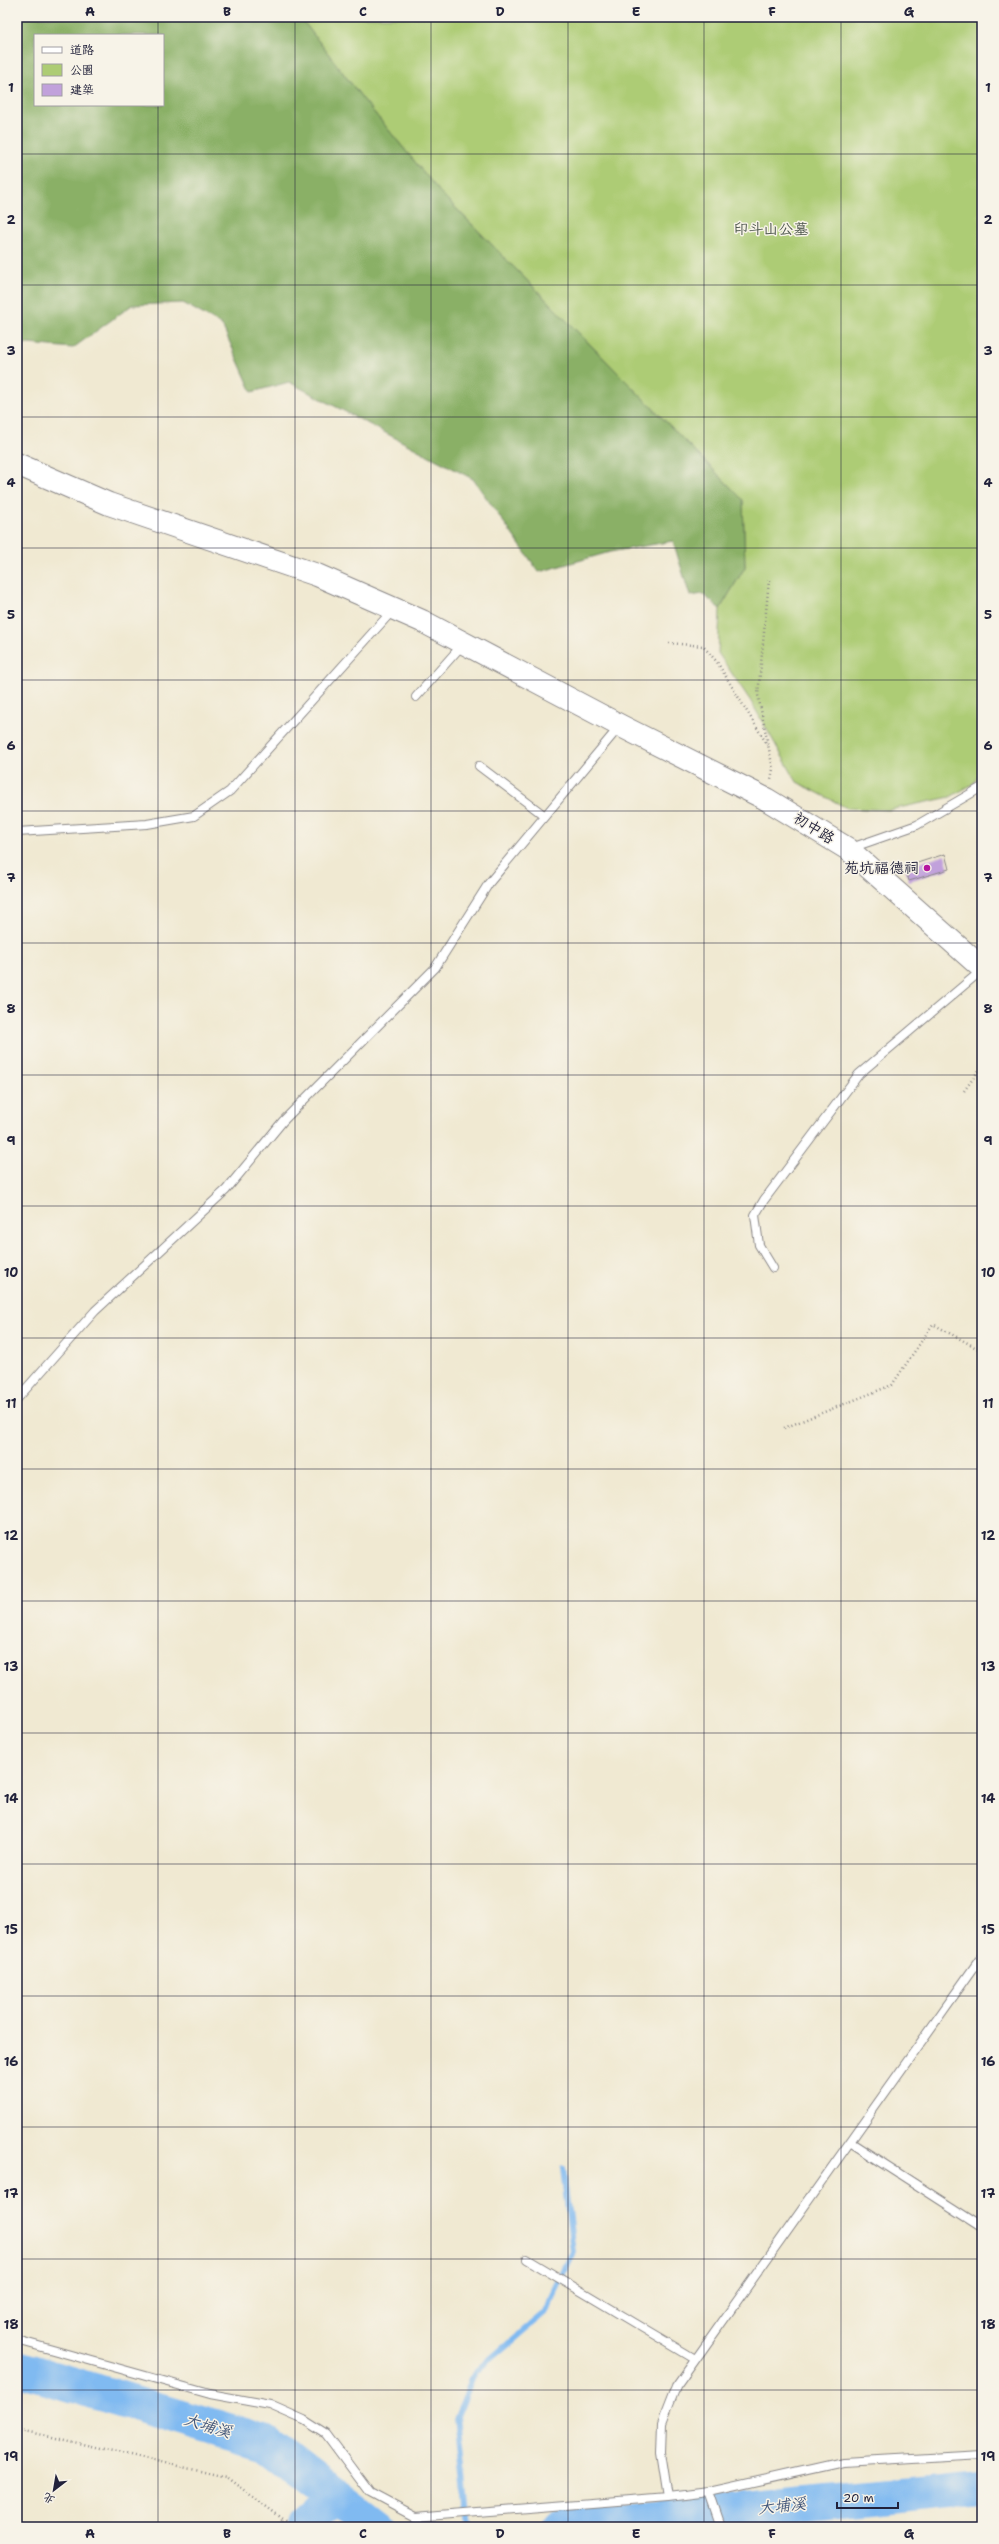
<svg xmlns="http://www.w3.org/2000/svg" width="999" height="2544" viewBox="0 0 999 2544" font-family="'Shantell Sans','LXGW WenKai TC',sans-serif">
<style>
.green{fill:#adcc74;stroke:#687758}
.forest{fill:#8ab066;stroke:#566950;fill-rule:evenodd}
.lines{fill:none;stroke-linecap:round;stroke-linejoin:round}
.stream{stroke:#80baf1;stroke-width:6}
.river{stroke:#80baf1;stroke-width:36}
.building{fill:#c1a1db}
.lane-casing{stroke:#898686;stroke-width:10}
.secondary-casing{stroke:#898686;stroke-width:24}
.path{stroke:#898686;stroke-width:2.5;stroke-dasharray:1 3;stroke-linecap:butt}
.lane{stroke:#fff;stroke-width:8}
.secondary{stroke:#fff;stroke-width:22}
.grid{fill:none;stroke:#22223b;stroke-width:1;stroke-opacity:0.55}
.poi-dot{fill:#b5179e;stroke:#f7f3e8;stroke-width:1.5}
.labels{text-anchor:middle;stroke-width:3;stroke-linejoin:round;paint-order:stroke}
.park-label{font-size:15px;fill:#4c554c;stroke:#f7f3e8}
.street-label{font-size:15px;fill:#22223b;stroke:#f7f3e8}
.poi-label{font-size:15px;fill:#22223b;stroke:#f7f3e8;text-anchor:end}
.water-label{font-size:16px;font-style:italic;fill:#43577b;stroke:#f7f3e8}
.neatline{fill:none;stroke:#22223b;stroke-width:1.5}
.grid-label{font-size:13px;text-anchor:middle;font-weight:bold;fill:#22223b}
</style>
<rect width="100%" height="100%" fill="#f7f3e8"/>
<filter id="ink" filterUnits="userSpaceOnUse"><feTurbulence type="fractalNoise" baseFrequency=".025" numOctaves="2"/><feDisplacementMap in="SourceGraphic" scale="8" xChannelSelector="R" yChannelSelector="G"/><feConvolveMatrix kernelMatrix="1 2 1 2 8 2 1 2 1" color-interpolation-filters="sRGB"/></filter>
<filter id="wash" filterUnits="userSpaceOnUse"><feTurbulence type="fractalNoise" baseFrequency=".012" numOctaves="4" result="noise"/><feDisplacementMap in="SourceGraphic" scale="16" xChannelSelector="R" yChannelSelector="G"/><feGaussianBlur stdDeviation="0.9" result="paint"/><feColorMatrix in="noise" values="0 0 0 0 0 0 0 0 0 0 0 0 0 0 0 0 0 1.4 0 .05"/><feComposite in="paint" operator="in"/></filter>
<g filter="url(#wash)">
<rect width="100%" height="100%" fill="#f0e9d2"/>
<path class="green" d="M300 17H982V771L973 784 950 797 889 810 847 808 797 782 750 700 718 653 720 609 745 567 743 500 439 191 363 99Z"/>
<path class="forest" d="M17 17H300L363 99 439 191 743 500 745 567 720 609 703 594 690 596 673 541 610 552 539 572 473 479 289 382 252 392 222 325 183 303 132 305 73 348 17 343ZM35 35H163V105H35Z"/>
<g class="lines">
<path class="stream" d="M468 2527 457 2417 475 2372 544 2313 573 2252 563 2169"/>
<path class="river" d="M17 2368 264 2442 375 2527
M304 2527 336 2497
M559 2527 982 2486"/>
</g>
<g id="blocks">
<path class="building" d="M945 854 949 869 909 881 905 867Z"/>
</g>
</g>
<g filter="url(#ink)">
<use href="#blocks" fill-opacity="0" stroke="#898686" stroke-width="1"/>
<g class="lines">
<defs>
<path id="lane" d="M416 697 463 644
M479 766 545 816
M17 832 147 824 194 816 230 791 393 610
M851 848 917 825 982 787
M773 1268 759 1245 755 1215 764 1200 859 1074 982 970
M17 1399 95 1311 226 1190 283 1121 435 968 489 883 620 726
M850 2142 982 2227
M527 2259 695 2359
M17 2340 210 2394 270 2405 304 2420 326 2434 370 2493 415 2517 668 2497 709 2492 843 2462 982 2454
M709 2492 721 2527
M668 2497 661 2452 662 2423 676 2387 982 1956"/>
<path id="secondary" d="M17 464 109 504 317 575 422 621 621 726 766 799 848 849 982 968"/>
</defs>
<use href="#lane" class="lane-casing"/>
<use href="#secondary" class="secondary-casing"/>
<path class="path" d="M769 580 758 695 773 769 771 779
M669 643 703 646 717 662 768 746
M964 1091 982 1066
M784 1428 892 1385 933 1324 982 1351
M17 2429 226 2477 294 2527
M276 2527 283 2519"/>
<use href="#lane" class="lane"/>
<use href="#secondary" class="secondary"/>
</g>
</g>
<path class="grid" d="M158 17V35M295 17V2527M431 17V2527M568 17V2527M704 17V2527M841 17V2527M158 105V2527M17 154H982M17 285H982M17 417H982M17 548H982M17 680H982M17 811H982M17 943H982M17 1075H982M17 1206H982M17 1338H982M17 1469H982M17 1601H982M17 1733H982M17 1864H982M17 1996H982M17 2127H982M17 2259H982M17 2390H982"/>
<circle class="poi-dot" cx="927" cy="868" r="4"/>
<g class="labels">
<g class="park-label">
<text x="771" y="234">印斗山公墓</text>
</g>
<g class="street-label">
<text transform="translate(814 828) rotate(32)" y="5">初中路</text>
</g>
<g class="poi-label">
<text x="919" y="873">苑坑福德祠</text>
</g>
<g class="water-label">
<text transform="translate(208 2425) rotate(17)" y="6">大埔溪</text>
<text transform="translate(782 2505) rotate(-6)" y="6">大埔溪</text>
</g>
</g>
<rect width="999" height="2544" fill="none" stroke="#f7f3e8" stroke-width="44"/>
<rect x="34" y="34" width="130" height="72" fill="#f7f3e8" stroke="#a29fa3"/>
<rect x="42" y="47" width="20" height="6" fill="#ffffff" stroke="#a29fa3"/>
<text x="70" y="54" font-size="12" fill="#22223b">道路</text>
<rect x="42" y="64" width="20" height="12" fill="#adcc74" stroke="#a29fa3"/>
<text x="70" y="74" font-size="12" fill="#22223b">公園</text>
<rect x="42" y="84" width="20" height="12" fill="#c1a1db" stroke="#a29fa3"/>
<text x="70" y="94" font-size="12" fill="#22223b">建築</text>
<g transform="translate(54 2490) rotate(211)" stroke="#f7f3e8" stroke-width="3" paint-order="stroke">
<path d="M0-3L7 15L0 10L-7 15Z" fill="#22223b"/>
<text y="-6" font-size="11" font-weight="bold" text-anchor="middle" fill="#22223b">北</text>
</g>
<path d="M837 2502v6h61v-6" fill="none" stroke="#22223b" stroke-width="2"/>
<text x="843" y="2502" font-size="12" fill="#22223b" stroke="#f7f3e8" stroke-width="3" paint-order="stroke">20 m</text>
<rect x="22" y="22" width="955" height="2500" class="neatline"/>
<g class="grid-label">
<text x="90" y="16">A</text>
<text x="227" y="16">B</text>
<text x="363" y="16">C</text>
<text x="500" y="16">D</text>
<text x="636" y="16">E</text>
<text x="772" y="16">F</text>
<text x="909" y="16">G</text>
<text x="11" y="92">1</text>
<text x="988" y="92">1</text>
<text x="11" y="224">2</text>
<text x="988" y="224">2</text>
<text x="11" y="355">3</text>
<text x="988" y="355">3</text>
<text x="11" y="487">4</text>
<text x="988" y="487">4</text>
<text x="11" y="619">5</text>
<text x="988" y="619">5</text>
<text x="11" y="750">6</text>
<text x="988" y="750">6</text>
<text x="11" y="882">7</text>
<text x="988" y="882">7</text>
<text x="11" y="1013">8</text>
<text x="988" y="1013">8</text>
<text x="11" y="1145">9</text>
<text x="988" y="1145">9</text>
<text x="11" y="1277">10</text>
<text x="988" y="1277">10</text>
<text x="11" y="1408">11</text>
<text x="988" y="1408">11</text>
<text x="11" y="1540">12</text>
<text x="988" y="1540">12</text>
<text x="11" y="1671">13</text>
<text x="988" y="1671">13</text>
<text x="11" y="1803">14</text>
<text x="988" y="1803">14</text>
<text x="11" y="1934">15</text>
<text x="988" y="1934">15</text>
<text x="11" y="2066">16</text>
<text x="988" y="2066">16</text>
<text x="11" y="2198">17</text>
<text x="988" y="2198">17</text>
<text x="11" y="2329">18</text>
<text x="988" y="2329">18</text>
<text x="11" y="2461">19</text>
<text x="988" y="2461">19</text>
<text x="90" y="2538">A</text>
<text x="227" y="2538">B</text>
<text x="363" y="2538">C</text>
<text x="500" y="2538">D</text>
<text x="636" y="2538">E</text>
<text x="772" y="2538">F</text>
<text x="909" y="2538">G</text>
</g>
</svg>
